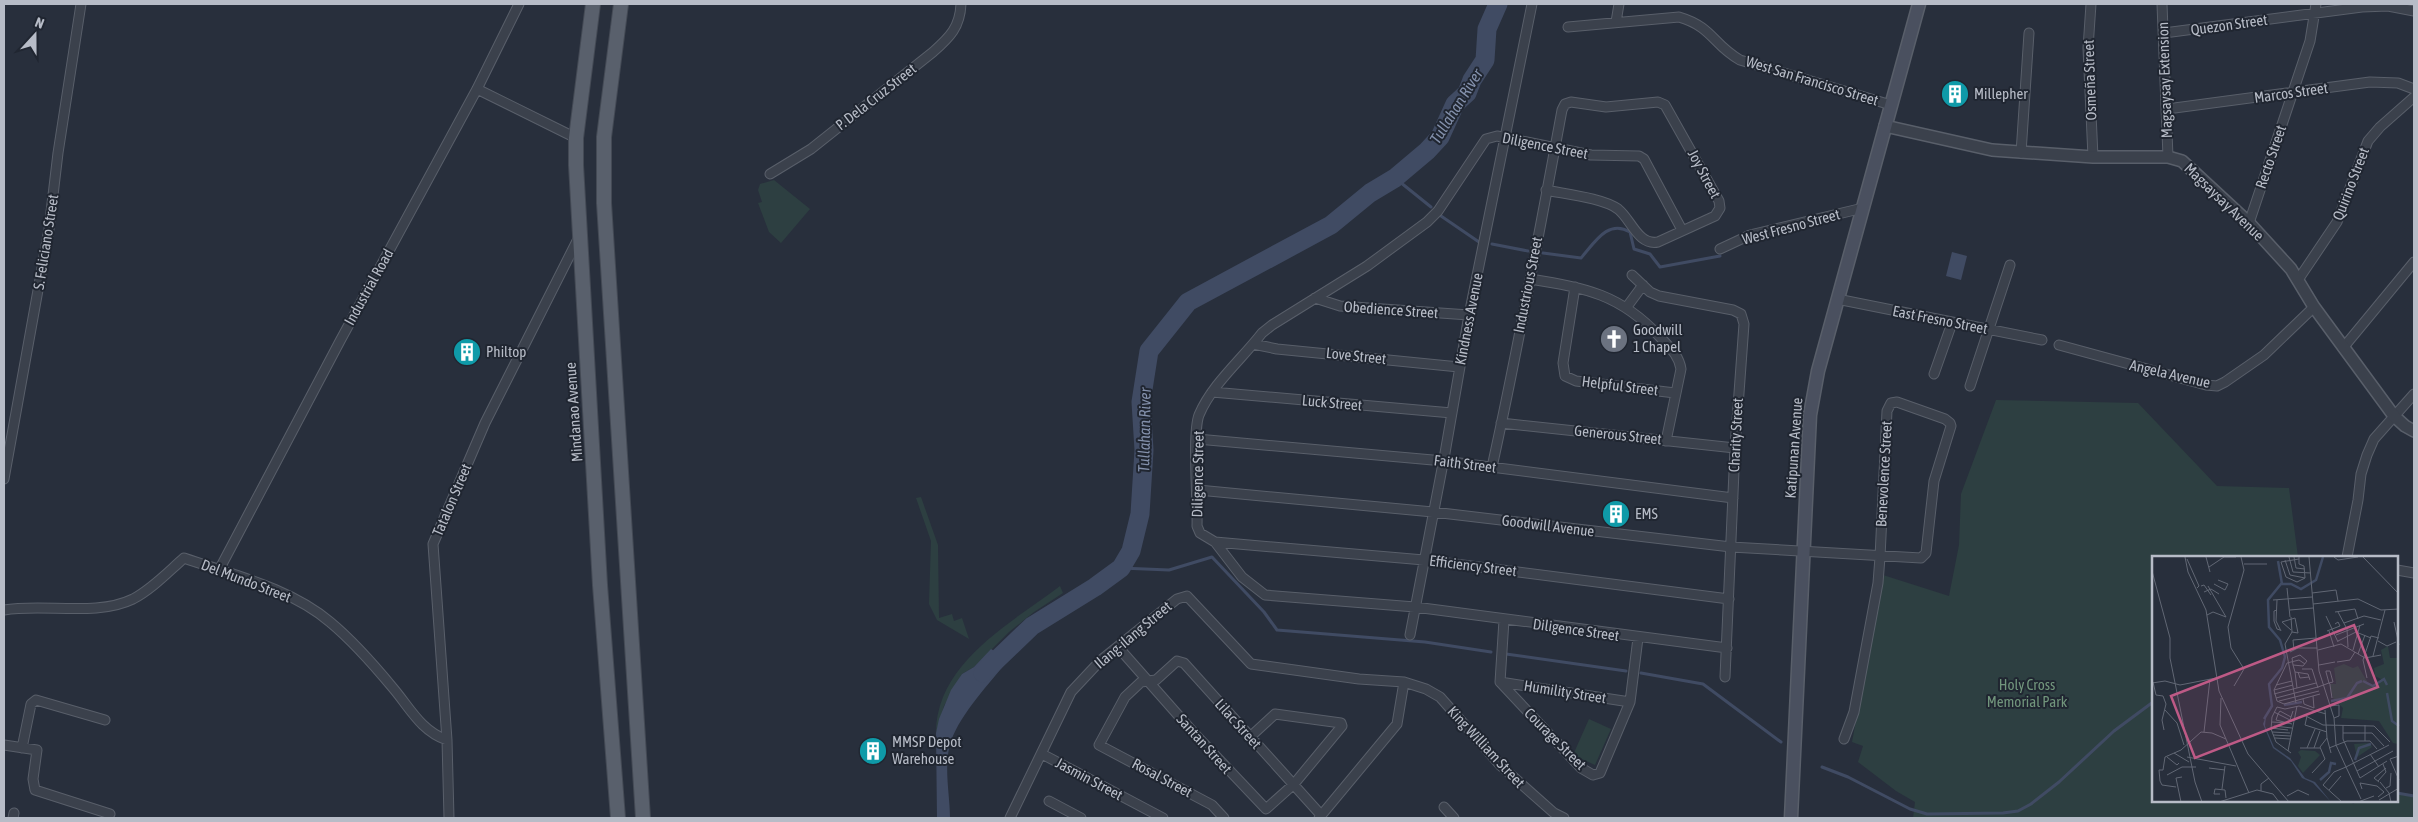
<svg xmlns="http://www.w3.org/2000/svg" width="2418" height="822" viewBox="0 0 2418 822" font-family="'Asap Condensed',sans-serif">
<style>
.green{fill:#2d3f41}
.water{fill:#404b63}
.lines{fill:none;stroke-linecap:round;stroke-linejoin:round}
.stream{stroke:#404b63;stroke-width:3}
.river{stroke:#404b63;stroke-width:19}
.minor-casing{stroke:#595f6a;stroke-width:11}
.tertiary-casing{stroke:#595f6a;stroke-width:14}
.secondary-casing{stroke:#595f6a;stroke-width:15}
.primary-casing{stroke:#444a55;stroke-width:16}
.minor{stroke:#3b414c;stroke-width:9}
.tertiary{stroke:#3b414c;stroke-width:11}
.secondary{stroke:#4a505f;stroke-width:12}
.primary{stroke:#59606c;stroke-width:14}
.labels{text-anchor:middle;stroke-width:4;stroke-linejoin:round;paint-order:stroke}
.street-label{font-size:15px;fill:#b7bcc7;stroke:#202631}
.poi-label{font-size:15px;fill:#b7bcc7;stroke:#202631;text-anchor:start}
.park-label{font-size:15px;fill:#71957c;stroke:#202631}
.water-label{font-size:16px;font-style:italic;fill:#8390ab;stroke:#202631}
.inset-river{fill:none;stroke:#404b63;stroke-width:2.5}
.inset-road{fill:none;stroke:#616774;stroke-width:1}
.view{fill:#be5a86;fill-opacity:0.15;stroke:#be5a86;stroke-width:2.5}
.inset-edge{fill:none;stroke:#b7bcc7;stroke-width:2.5}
</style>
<rect width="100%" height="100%" fill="#282f3c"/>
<path class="green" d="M774 180 810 209 781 243 769 232 758 203 762 202 758 190 760 184Z
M1996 400 2138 403 2217 486 2289 488 2298 557H2153V801H2351L2353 804 2357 801H2397V794L2414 797V818H1913L1915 802 1896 791 1858 762 1863 746 1852 742 1883 575 1949 596 1959 545 1961 494Z
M921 497 938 545 939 618 952 614 954 621 962 618 969 639 937 620 929 604 931 541 916 498Z
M1060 586 1063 593 1034 612 1009 632 974 667 962 674 944 706 936 733C936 663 1011 623 1060 586Z
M1589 719 1611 729 1595 765 1573 755Z"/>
<path class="water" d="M1952 252 1967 256 1961 280 1946 276Z
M991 649 1009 659C990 683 961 713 951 741 943 765 950 794 950 818H937L936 733 939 719 951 690 962 674 974 667Z"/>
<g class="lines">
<path class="stream" d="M1395 178 1431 207
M1441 216 1479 242
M1492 244 1528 251
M1543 253 1581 258C1595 242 1608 219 1630 232L1634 249 1650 254 1660 267 1720 256
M1121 568 1169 570 1212 557 1264 612 1277 630 1425 642 1491 652
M1506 654 1626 671
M1641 673 1703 684 1781 742
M1822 767 1848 777 1910 809 1927 814 2003 813 2018 811 2031 804 2059 782 2114 731 2153 702
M2397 793 2414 796"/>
<path class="river" d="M983 673 1032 626 1095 587 1121 568 1131 551 1140 514 1144 450 1141 402 1149 351 1188 302 1331 225 1370 193 1395 178 1427 151 1440 137 1455 104 1467 93 1472 80 1485 60 1487 29 1498 4"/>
<defs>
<path id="minor" d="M2091 4 2088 48 2093 157
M2162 4 2168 157
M1616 22 1619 4
M1568 27 1679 17C1713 27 1713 45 1740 60L1891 105
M2164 33 2362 7 2388 6 2414 11
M477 89 576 138
M2167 109 2370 82 2398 83 2414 89
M2021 153 2029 33
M770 174 811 149 933 52C950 37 960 27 961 4
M2249 223 2310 41 2316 4
M1682 230 1644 159 1639 156 1591 155 1497 136 1486 139 1438 211 1427 222 1367 266 1272 325 1262 333C1242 359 1212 384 1199 415 1192 433 1198 502 1197 526L1200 533 1215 542 1242 577 1265 595 1415 607 1727 648
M1720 249 1750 235 1863 208
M1632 275 1650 292 1659 296 1733 310 1741 314 1744 324 1735 448 1725 677
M1530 279C1586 288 1620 294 1660 337 1669 347 1679 355 1681 369L1666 441
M2298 280 2337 222 2368 141 2380 127 2414 97
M1575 287 1563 363 1565 376 1576 381 1675 393
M1315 298 1340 306 1469 315
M1837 299 2042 340
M1626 308 1643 285
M1253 344 1277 349 1459 367
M2059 345 2206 385 2217 386 2225 382 2264 355 2314 307
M2343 348 2414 262
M1934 374 1952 323
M1970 386 2010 265
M1212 392 1452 413
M1501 423 1735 448
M1197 439 1444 461 1733 498
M1492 467C1518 349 1540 229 1562 110L1565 104 1571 102 1606 107 1658 102 1665 105 1719 201 1720 208 1715 216 1658 242C1638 246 1631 219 1618 209 1603 198 1565 194 1546 190
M4 479 49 229 58 153 81 4
M1198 490 1433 512 1731 547 1921 558 1926 553 1934 481 1951 426 1950 423 1945 419 1897 402 1891 403 1887 411 1880 557 1878 583 1854 712 1844 739
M1215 542 1424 560 1729 599
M2347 557 2358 500 2361 474 2367 455 2374 439 2414 394
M219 570 340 341 477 89 519 4
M2397 570 2414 573
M4 610C44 603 96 617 133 599 152 589 168 572 184 558 233 575 290 588 330 622 353 641 374 665 393 688 410 708 421 731 447 740
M1504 620 1500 682 1581 768 1593 775 1600 773 1630 702 1638 638
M1410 635 1445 453 1469 315 1532 4
M1118 647 1193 732 1266 809 1294 784 1342 726 1341 723 1275 714 1250 737
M1500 682 1630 702
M4 745 37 750 33 779 35 790 110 814
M22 748 31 704 36 700 105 720
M1042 754 1163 818
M1049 801 1081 818
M1444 807 1454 818
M13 818 14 813
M449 818 447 740 433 544 485 423 579 237
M1010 818 1071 692 1101 660 1177 599 1187 596 1251 664 1359 679 1404 682 1426 689 1440 697 1501 766 1554 813 1564 818
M1224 818 1212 805 1099 745 1125 697 1141 682 1156 680 1177 661 1184 663 1321 815
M1319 818 1397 724 1404 682"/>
<path id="tertiary" d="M1885 126 1992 150 2093 157H2168L2182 161 2249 223 2291 269 2314 307 2394 416 2405 426 2414 431"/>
<path id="secondary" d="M1791 818 1810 415 1818 371 1919 4"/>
<path id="primary" d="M593 4 576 138V165L600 585 618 818
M621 4 604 137V203L643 818"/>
</defs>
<use href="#minor" class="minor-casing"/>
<use href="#tertiary" class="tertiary-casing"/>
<use href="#secondary" class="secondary-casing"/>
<use href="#primary" class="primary-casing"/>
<use href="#minor" class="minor"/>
<use href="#tertiary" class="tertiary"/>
<use href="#secondary" class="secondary"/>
<use href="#primary" class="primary"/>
</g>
<defs>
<symbol id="building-disc" viewBox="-11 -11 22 22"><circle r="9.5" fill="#0f9aa8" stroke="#202631"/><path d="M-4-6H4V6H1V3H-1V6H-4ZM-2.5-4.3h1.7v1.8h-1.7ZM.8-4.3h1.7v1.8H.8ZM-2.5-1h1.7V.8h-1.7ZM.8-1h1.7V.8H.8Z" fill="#fff"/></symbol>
<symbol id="church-disc" viewBox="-11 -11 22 22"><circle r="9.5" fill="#6b7280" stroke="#202631"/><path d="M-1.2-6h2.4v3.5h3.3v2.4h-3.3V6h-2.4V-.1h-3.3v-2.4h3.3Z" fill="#fff"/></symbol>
</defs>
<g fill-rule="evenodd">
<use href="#building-disc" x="1939" y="78" width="32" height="32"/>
<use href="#church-disc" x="1598" y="323" width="32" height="32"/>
<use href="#building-disc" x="451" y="336" width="32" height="32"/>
<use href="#building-disc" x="1600" y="498" width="32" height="32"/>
<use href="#building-disc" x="857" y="735" width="32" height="32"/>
</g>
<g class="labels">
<g class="street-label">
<text transform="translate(2229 25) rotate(-8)" y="5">Quezon Street</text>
<text transform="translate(2090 80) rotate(-92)" y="5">Osmeña Street</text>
<text transform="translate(2165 80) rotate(-92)" y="5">Magsaysay Extension</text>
<text transform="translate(1812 81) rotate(17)" y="5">West San Francisco Street</text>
<text transform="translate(2291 93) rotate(-8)" y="5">Marcos Street</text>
<text transform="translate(876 97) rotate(-38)" y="5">P. Dela Cruz Street</text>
<text transform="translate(1545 146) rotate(11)" y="5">Diligence Street</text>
<text transform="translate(2271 157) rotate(-71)" y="5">Recto Street</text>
<text transform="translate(1704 174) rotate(62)" y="5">Joy Street</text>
<text transform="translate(2351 184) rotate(-69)" y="5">Quirino Street</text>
<text transform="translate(2224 202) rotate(44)" y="5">Magsaysay Avenue</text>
<text transform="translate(1791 227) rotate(-15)" y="5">West Fresno Street</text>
<text transform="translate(46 242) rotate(-81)" y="5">S. Feliciano Street</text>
<text transform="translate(1528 285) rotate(-79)" y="5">Industrious Street</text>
<text transform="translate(369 287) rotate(-61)" y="5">Industrial Road</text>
<text transform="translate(1391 310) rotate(4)" y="5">Obedience Street</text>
<text transform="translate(1469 319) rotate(-79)" y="5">Kindness Avenue</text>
<text transform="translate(1940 320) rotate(11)" y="5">East Fresno Street</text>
<text transform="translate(1356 356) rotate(6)" y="5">Love Street</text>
<text transform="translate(2170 374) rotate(13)" y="5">Angela Avenue</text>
<text transform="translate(1620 386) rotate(7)" y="5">Helpful Street</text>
<text transform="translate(1332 403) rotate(5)" y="5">Luck Street</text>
<text transform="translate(574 412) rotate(-94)" y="5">Mindanao Avenue</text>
<text transform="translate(1618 435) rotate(6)" y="5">Generous Street</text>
<text transform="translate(1736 435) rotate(-87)" y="5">Charity Street</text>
<text transform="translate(1794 448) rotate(-86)" y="5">Katipunan Avenue</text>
<text transform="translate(1465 464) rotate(7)" y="5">Faith Street</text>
<text transform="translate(1198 474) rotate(-89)" y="5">Diligence Street</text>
<text transform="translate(1884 474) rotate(-87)" y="5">Benevolence Street</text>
<text transform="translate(452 500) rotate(-67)" y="5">Tatalon Street</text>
<text transform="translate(1548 526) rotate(7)" y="5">Goodwill Avenue</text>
<text transform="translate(1473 566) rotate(7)" y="5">Efficiency Street</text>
<text transform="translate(246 581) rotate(21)" y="5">Del Mundo Street</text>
<text transform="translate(1576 630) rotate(8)" y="5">Diligence Street</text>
<text transform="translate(1133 635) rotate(-40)" y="5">Ilang-ilang Street</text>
<text transform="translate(1565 692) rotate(9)" y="5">Humility Street</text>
<text transform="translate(1238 724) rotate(48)" y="5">Lilac Street</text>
<text transform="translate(1555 739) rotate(45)" y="5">Courage Street</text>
<text transform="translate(1204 744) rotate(48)" y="5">Santan Street</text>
<text transform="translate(1486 747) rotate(47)" y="5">King William Street</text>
<text transform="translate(1162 778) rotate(28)" y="5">Rosal Street</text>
<text transform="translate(1089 779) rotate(28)" y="5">Jasmin Street</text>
</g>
<g class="poi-label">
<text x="1974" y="99">Millepher</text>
<text x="1633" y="335">Goodwill<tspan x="1633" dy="17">1 Chapel</tspan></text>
<text x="486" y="357">Philtop</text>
<text x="1635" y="519">EMS</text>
<text x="892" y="747">MMSP Depot<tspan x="892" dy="17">Warehouse</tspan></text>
</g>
<g class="park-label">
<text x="2027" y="690">Holy Cross<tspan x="2027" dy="17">Memorial Park</tspan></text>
</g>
<g class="water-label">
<text transform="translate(1456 106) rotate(-58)" y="6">Tullahan River</text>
<text transform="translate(1144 430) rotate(-89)" y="6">Tullahan River</text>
</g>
</g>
<g transform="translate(2152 556)">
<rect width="246" height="246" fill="#282f3c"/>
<path d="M236 90 238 102H246V188L241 187 227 165 189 162 191 152 181 142 178 128H184L182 112 192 108 201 112 206 110 218 130 227 129 229 123 223 120 222 112 232 108 229 94ZM217 187 220 191 205 201 202 188ZM149 194 163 195 168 199 151 217 146 210 149 201 146 196Z" fill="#2d3f41"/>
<path d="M114 160 113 170 122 191 138 202 153 222 163 226 179 246 161 227 150 222 139 205 121 192 111 168Z" fill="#404b63"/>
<path class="inset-river" d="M126 5 130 28M211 125 221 130 232 123 235 129M235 137 240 165 247 170M179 145 195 142 205 127 210 125M132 149 150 146M112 163 120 150 117 128 130 112 133 101 128 84 117 71 116 44 129 28H139L149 33 164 24 171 1M203 204 207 192 219 188M168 224 177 216 179 207 184 208"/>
<path class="inset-road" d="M33 1 36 16 54 54 67 135 96 198 137 246M54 1 58 16M137 1 141 16 159 17M142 1 144 12 153 13M147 1V8L152 10 153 22 145 26 134 21 129 6 147 3M157 1 167 115 182 162 184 189 194 211M182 1 186 4 206 1M211 1 247 38M35 3 47 30 45 32M133 4 138 19 153 22M92 8H115M57 11 72 1H84M0 15 18 82V102L43 226 50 246M62 28 73 34 76 28 66 24M49 30 52 29 59 39M56 30 74 61M135 32 138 61M52 36 59 33 67 38M160 37 184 34 186 45M121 44 160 41M125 44 124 65 129 75M161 48 206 43 229 54 247 53M125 54 122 55V65L125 73 128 74M138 54 161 52M183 56 203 53 206 63M186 56 195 73 196 91M55 59 61 56 74 61M174 60 186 86M212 60 229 64M139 61 140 76 133 88 144 147M242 66 247 89M192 67 212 60M139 74 130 66 143 62 146 77 140 76M175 75 188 70 186 66 183 68M177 75 182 91M184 79 212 68M186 85 204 76 219 82M226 85 235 90 244 86M142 94 141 84 164 82M166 94 189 88 213 102 229 99M201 94 208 69M138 96 146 92H165M206 98 213 79M221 100 233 54M185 106 198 104 203 96M153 108 147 104 135 107 122 134 125 145 132 148 168 138M141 109 151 110 155 105 148 99 140 102 141 109 143 116 145 132M167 109 183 106M150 113H160L166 132M143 116 156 118 158 124M146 116 148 122 157 121M215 122 211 104 219 80 227 82M1 126 4 139 11 140 14 148 10 164 12 174M0 127 13 125 28 129 64 122M124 129 140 125M82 130 92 113 79 92 76 71 92 14 89 1M122 134 141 129M122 138 164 127M69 142 68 169 97 237M124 142 166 131 177 127 181 126 178 115H174V116L177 127 178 128V129L180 142M151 143 152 148 162 152 161 140M127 145 167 135M178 150 187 149V160L182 162M13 154 25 167 32 189M173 154 175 182 179 197M122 156 138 164 141 155M126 158 124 164 140 168M126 158 128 155 139 161M152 159 171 169 222 170 238 186M155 160 153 169 175 176M120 166 137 167M191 169V183L208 222 235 205M213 169V185M122 170 140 172M119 172 136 174M52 176 58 123M120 176 138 177M191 177H220L232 190M121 179 139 180M123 182 138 183M148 192H168M155 192 163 173M162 192 168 175M177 192 195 185H218L225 193M136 195 145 150M22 197 37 206M139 197 124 186 119 173 120 161 125 151 133 153 147 150 174 158M218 198 227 211M247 200 238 203 247 224M15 201 25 209 27 207M35 201 84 210M57 212 73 214M205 215 241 195M160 217 173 203 168 191 175 182M15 219 30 211H44M226 225 234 216 231 208M227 226 222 222 234 212M228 226 237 237 239 246M24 231 10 229 8 225 7 214H11L13 201 29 194 49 176 60 177 74 183M234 232 238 230 239 217M70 233 73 210M210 233 208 227 225 230 232 236 226 241M177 234 189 220M109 235V228L117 222M68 238H62L63 233 73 234 74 242M135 240 146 234 157 239M209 243 194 211 237 189M227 244 247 232M29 246 24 222 30 221M67 246 105 234 121 238 127 246M190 246 171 229 182 216 194 211M206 246 222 240"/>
<path class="view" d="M202 69 226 131 43 202 19 140Z"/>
<rect width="246" height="246" class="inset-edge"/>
</g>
<rect width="2418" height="822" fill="none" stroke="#b7bcc7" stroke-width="10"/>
<g transform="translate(35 35) rotate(21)" stroke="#202631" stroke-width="4" paint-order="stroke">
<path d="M0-4L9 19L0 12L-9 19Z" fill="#b7bcc7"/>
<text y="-8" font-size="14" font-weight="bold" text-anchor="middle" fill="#b7bcc7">N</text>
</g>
</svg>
